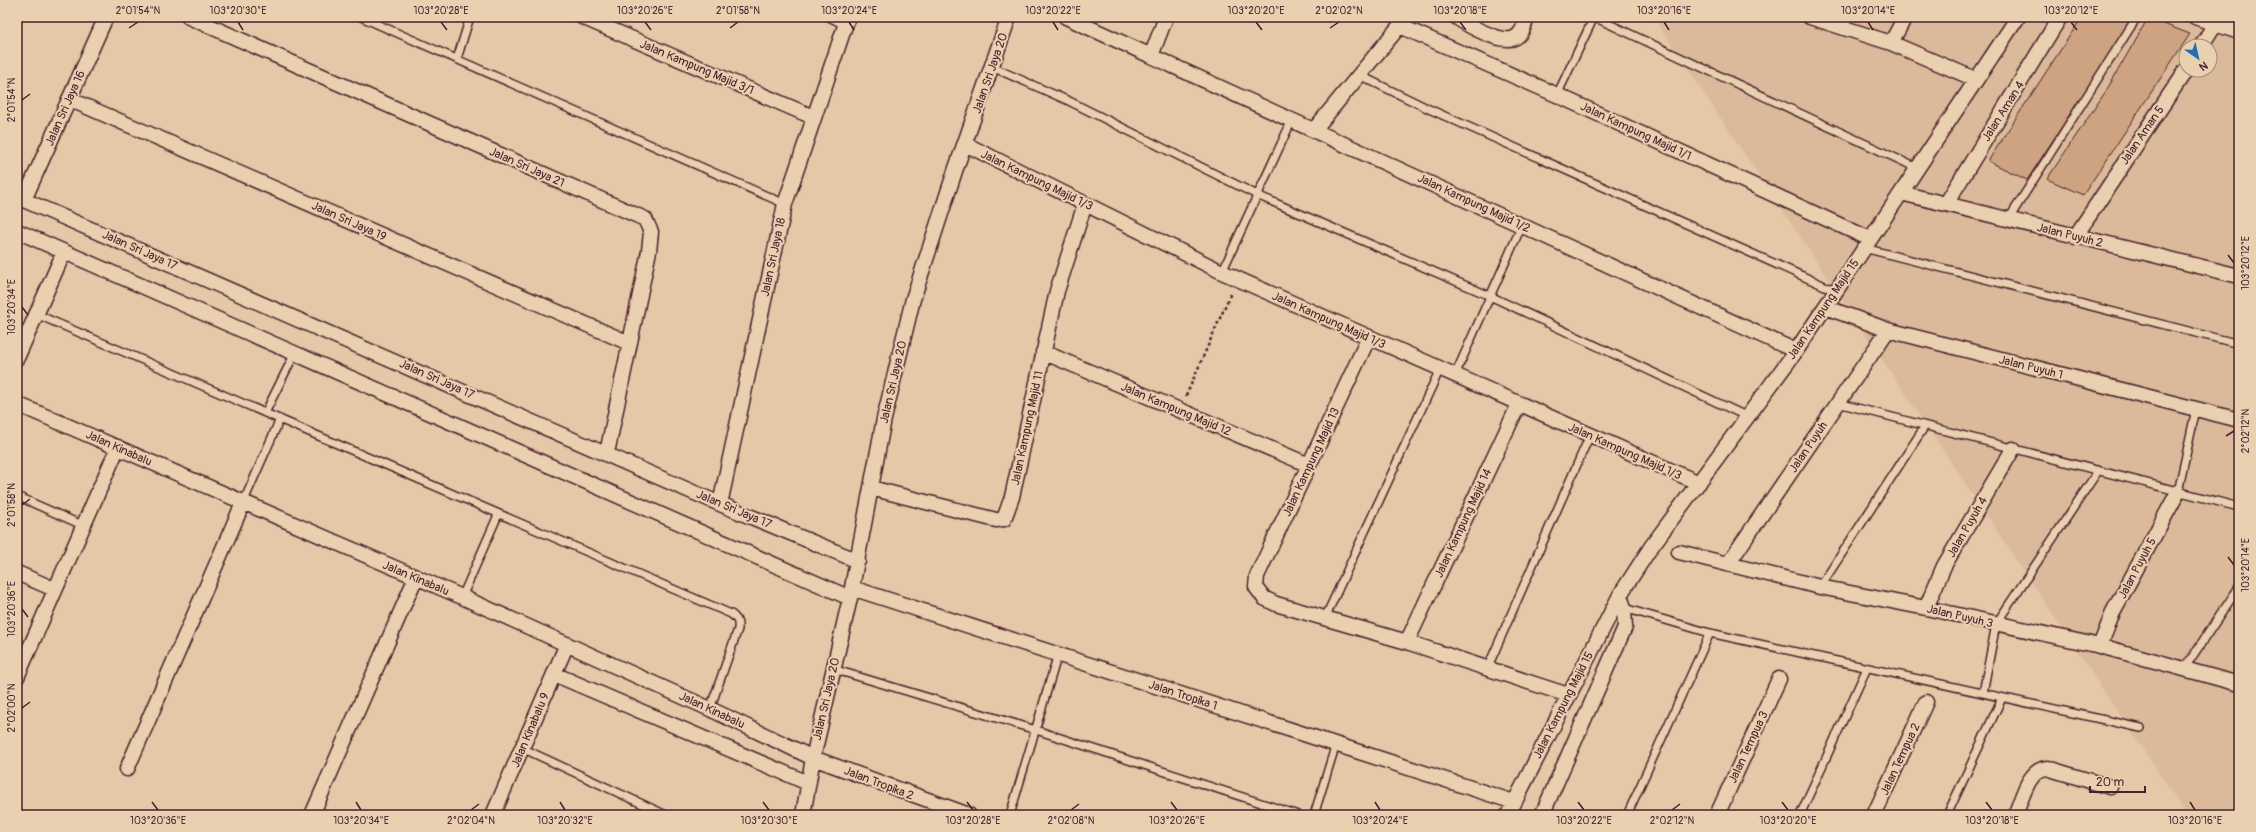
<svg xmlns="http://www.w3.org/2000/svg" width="2256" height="832" viewBox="0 0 2256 832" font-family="Pangolin,sans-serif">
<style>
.built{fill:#daba9a;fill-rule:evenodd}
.building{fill:#cea381;stroke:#4a1f2b}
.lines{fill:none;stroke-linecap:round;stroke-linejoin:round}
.lane-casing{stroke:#4a1f2b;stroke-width:10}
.street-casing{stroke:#4a1f2b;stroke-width:17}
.path{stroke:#4a1f2b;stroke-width:2.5;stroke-dasharray:3 3;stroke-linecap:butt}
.lane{stroke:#e8d0b0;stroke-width:7}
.street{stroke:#e8d0b0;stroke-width:14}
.ticks{fill:none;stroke:#4a1f2b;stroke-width:1.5}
.labels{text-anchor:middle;stroke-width:4;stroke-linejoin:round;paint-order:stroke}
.street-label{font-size:12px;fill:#4a1f2b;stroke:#e8d0b0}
.neatline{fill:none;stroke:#4a1f2b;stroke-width:1.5}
.ticks-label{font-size:10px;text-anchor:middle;fill:#4a1f2b}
</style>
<rect width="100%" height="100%" fill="#e4c8a7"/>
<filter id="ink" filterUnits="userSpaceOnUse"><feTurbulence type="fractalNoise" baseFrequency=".025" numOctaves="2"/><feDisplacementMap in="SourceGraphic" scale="8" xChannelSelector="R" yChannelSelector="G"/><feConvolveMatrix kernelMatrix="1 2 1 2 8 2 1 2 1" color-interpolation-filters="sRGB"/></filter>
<g filter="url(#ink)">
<path class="built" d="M1653 17H2239V815H2187ZM2186 46H2210V70H2186Z"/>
<path class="building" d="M2082 17H2122L2131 21 2027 180 1988 161Z
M2148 18 2190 34 2083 195 2047 179 2106 91Z"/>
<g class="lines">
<defs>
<path id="lane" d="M361 17 785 204
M829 17 845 25
M1594 17 1917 168
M457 59 470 17
M992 67 1069 101 1257 195 1490 296 1748 417
M1359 75 1429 109 1836 291
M1557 95 1594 17
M2008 220 2137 17
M1864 248 2239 344
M1222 272 1292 120
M36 314 731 614C737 618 739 622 738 629L710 709
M1455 375 1522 225
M1838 403 2239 507
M265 413 295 353
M2178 492 2196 409
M17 496 82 525
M243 503 280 419
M1820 587 1925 426
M462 597 498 515
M1624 608 1710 633 2141 728
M1325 618 1440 369
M833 669 1036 730 1298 815
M1487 669 1590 435
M2184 669 2239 587
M1983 693 1996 624 2098 471
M522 748 666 815
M1010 815 1058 654
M1314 815 1336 744
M1627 815 1710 633
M1800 815 1867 668
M1947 815 2002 698"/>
<path id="street" d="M189 17 645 219 651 232 649 251 607 453
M582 17 813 117
M1066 17 1796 351
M1456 17C1467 25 1501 44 1514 38 1522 35 1525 24 1527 17
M1810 17 1891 43 1975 79
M2195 17 2239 32
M1400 26 1557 95 1870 239
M1891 43 1905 17
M2201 46 2215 24
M1151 56 1166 17
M69 99 629 343
M1314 130 1407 17
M965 144 1222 272 1699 483
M1901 193 2239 276
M17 197 720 504 858 561
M24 200 106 17
M1946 204 2060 17
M17 231 850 598
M2075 237 2186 70
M1825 307 1888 330 2239 420
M1369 337 1257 576 1256 587 1264 598 1276 604 1407 642 1568 695
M1043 352 1309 465
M17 358 64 252
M17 404 462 597 710 709 813 758 969 815
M871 488 996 520 1004 519 1012 497 1057 291 1085 204
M720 504 785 204 848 17
M1679 552 1820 587 1926 608 2100 646 2239 684
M1728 564 1888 330
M17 573 54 589
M852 588 1514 802
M1926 608 1944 566 2013 449
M1407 642 1519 404
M2100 646 2114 610 2178 492
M554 674 808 783
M17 677 118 447
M127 769 243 503
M312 815 416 577
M493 815 567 644
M803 815 813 758 850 598 884 419 913 299 955 171 1009 17
M1508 815 1620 595 1651 547 1796 351 2018 17
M1542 815 1625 627 1624 608 1620 595
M1717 815 1779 679
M1874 815 1926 702
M2015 815C2022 800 2028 769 2047 768L2110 787"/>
</defs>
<use href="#lane" class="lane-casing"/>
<use href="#street" class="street-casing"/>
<path class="path" d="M1186 396 1231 293"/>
<use href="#lane" class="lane"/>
<use href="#street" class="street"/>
</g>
</g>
<path class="ticks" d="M238 22 243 30M441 22 447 30M645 22 651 30M849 22 854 30M1053 22 1058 30M1256 22 1262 30M1460 22 1466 30M1664 22 1669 30M1868 22 1873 30M2071 22 2077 30M129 28 138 22M730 28 738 22M1330 28 1339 22M22 100 30 94M2228 255 2234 263M22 307 28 315M2226 436 2234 431M22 505 30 499M2228 557 2234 565M22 609 28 617M22 708 30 702M152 802 158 810M356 802 361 810M560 802 565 810M763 802 769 810M967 802 973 810M1171 802 1177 810M1375 802 1380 810M1578 802 1584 810M1782 802 1788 810M1986 802 1992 810M2190 802 2195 810M471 810 479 804M1071 810 1079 804M1672 810 1680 804"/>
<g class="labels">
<g class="street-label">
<text transform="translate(697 67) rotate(23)" y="4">Jalan Kampung Majid 3/1</text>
<text transform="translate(990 73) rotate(-71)" y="4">Jalan Sri Jaya 20</text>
<text transform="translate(65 108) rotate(-66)" y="4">Jalan Sri Jaya 16</text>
<text transform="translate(2003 111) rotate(-58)" y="4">Jalan Aman 4</text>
<text transform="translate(1636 131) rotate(25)" y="4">Jalan Kampung Majid 1/1</text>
<text transform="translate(2142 135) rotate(-56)" y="4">Jalan Aman 5</text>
<text transform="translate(527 167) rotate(24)" y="4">Jalan Sri Jaya 21</text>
<text transform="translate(1037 180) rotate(26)" y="4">Jalan Kampung Majid 1/3</text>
<text transform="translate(1474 203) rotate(25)" y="4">Jalan Kampung Majid 1/2</text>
<text transform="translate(349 221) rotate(24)" y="4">Jalan Sri Jaya 19</text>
<text transform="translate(2070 235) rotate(14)" y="4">Jalan Puyuh 2</text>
<text transform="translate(140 250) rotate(24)" y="4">Jalan Sri Jaya 17</text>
<text transform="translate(773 257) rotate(-78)" y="4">Jalan Sri Jaya 18</text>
<text transform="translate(1823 309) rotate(-56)" y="4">Jalan Kampung Majid 15</text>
<text transform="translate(1329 320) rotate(24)" y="4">Jalan Kampung Majid 1/3</text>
<text transform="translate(2031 367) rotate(14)" y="4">Jalan Puyuh 1</text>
<text transform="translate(437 379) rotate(24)" y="4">Jalan Sri Jaya 17</text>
<text transform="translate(893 382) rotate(-77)" y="4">Jalan Sri Jaya 20</text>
<text transform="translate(1176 409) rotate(23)" y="4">Jalan Kampung Majid 12</text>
<text transform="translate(1027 428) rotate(-78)" y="4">Jalan Kampung Majid 11</text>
<text transform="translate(1808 447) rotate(-56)" y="4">Jalan Puyuh</text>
<text transform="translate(119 448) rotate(24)" y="4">Jalan Kinabalu</text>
<text transform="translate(1625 451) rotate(24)" y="4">Jalan Kampung Majid 1/3</text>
<text transform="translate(1311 462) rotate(-65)" y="4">Jalan Kampung Majid 13</text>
<text transform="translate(734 509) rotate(23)" y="4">Jalan Sri Jaya 17</text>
<text transform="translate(1463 523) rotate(-65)" y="4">Jalan Kampung Majid 14</text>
<text transform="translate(1967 527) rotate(-60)" y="4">Jalan Puyuh 4</text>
<text transform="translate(2137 568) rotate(-62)" y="4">Jalan Puyuh 5</text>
<text transform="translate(416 578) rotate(23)" y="4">Jalan Kinabalu</text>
<text transform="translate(1960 616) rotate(13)" y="4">Jalan Puyuh 3</text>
<text transform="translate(1183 695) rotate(18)" y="4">Jalan Tropika 1</text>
<text transform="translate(826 699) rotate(-77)" y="4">Jalan Sri Jaya 20</text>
<text transform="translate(1563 705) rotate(-63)" y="4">Jalan Kampung Majid 15</text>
<text transform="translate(712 710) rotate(25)" y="4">Jalan Kinabalu</text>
<text transform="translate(530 730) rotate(-67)" y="4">Jalan Kinabalu 9</text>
<text transform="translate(1748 747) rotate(-65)" y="4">Jalan Tempua 3</text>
<text transform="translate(1900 759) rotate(-65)" y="4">Jalan Tempua 2</text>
<text transform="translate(879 783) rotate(21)" y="4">Jalan Tropika 2</text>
</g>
</g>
<rect width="2256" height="832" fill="none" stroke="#e8d0b0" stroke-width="44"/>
<g transform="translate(2198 58) rotate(146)"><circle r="19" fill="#e8d0b0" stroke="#a9897b"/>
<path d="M0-3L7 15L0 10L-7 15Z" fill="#1f6fb2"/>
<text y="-6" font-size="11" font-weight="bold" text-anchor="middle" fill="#4a1f2b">N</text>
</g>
<path d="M2090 786v6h55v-6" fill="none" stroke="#4a1f2b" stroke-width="2"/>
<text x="2096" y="786" font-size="12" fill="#4a1f2b" stroke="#e8d0b0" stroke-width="3" paint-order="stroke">20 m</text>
<rect x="22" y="22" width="2212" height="788" class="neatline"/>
<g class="ticks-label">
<text x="138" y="14">2°01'54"N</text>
<text x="238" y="14">103°20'30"E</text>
<text x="441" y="14">103°20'28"E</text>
<text x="645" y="14">103°20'26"E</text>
<text x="738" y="14">2°01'58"N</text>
<text x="849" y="14">103°20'24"E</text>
<text x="1053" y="14">103°20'22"E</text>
<text x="1256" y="14">103°20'20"E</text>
<text x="1339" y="14">2°02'02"N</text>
<text x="1460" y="14">103°20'18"E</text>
<text x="1664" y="14">103°20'16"E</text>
<text x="1868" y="14">103°20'14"E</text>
<text x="2071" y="14">103°20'12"E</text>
<text transform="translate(11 100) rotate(-90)" y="4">2°01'54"N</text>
<text transform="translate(2245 263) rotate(-90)" y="4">103°20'12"E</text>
<text transform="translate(11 307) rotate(-90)" y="4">103°20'34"E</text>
<text transform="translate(2245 431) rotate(-90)" y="4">2°02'12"N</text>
<text transform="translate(11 505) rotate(-90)" y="4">2°01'58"N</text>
<text transform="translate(2245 565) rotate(-90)" y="4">103°20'14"E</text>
<text transform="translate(11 609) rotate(-90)" y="4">103°20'36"E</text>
<text transform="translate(11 708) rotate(-90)" y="4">2°02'00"N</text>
<text x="158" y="824">103°20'36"E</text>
<text x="361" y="824">103°20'34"E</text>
<text x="471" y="824">2°02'04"N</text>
<text x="565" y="824">103°20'32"E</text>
<text x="769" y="824">103°20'30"E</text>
<text x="973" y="824">103°20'28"E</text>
<text x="1071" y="824">2°02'08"N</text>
<text x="1177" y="824">103°20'26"E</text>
<text x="1380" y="824">103°20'24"E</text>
<text x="1584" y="824">103°20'22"E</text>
<text x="1672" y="824">2°02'12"N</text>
<text x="1788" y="824">103°20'20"E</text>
<text x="1992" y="824">103°20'18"E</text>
<text x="2195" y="824">103°20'16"E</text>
</g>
</svg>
